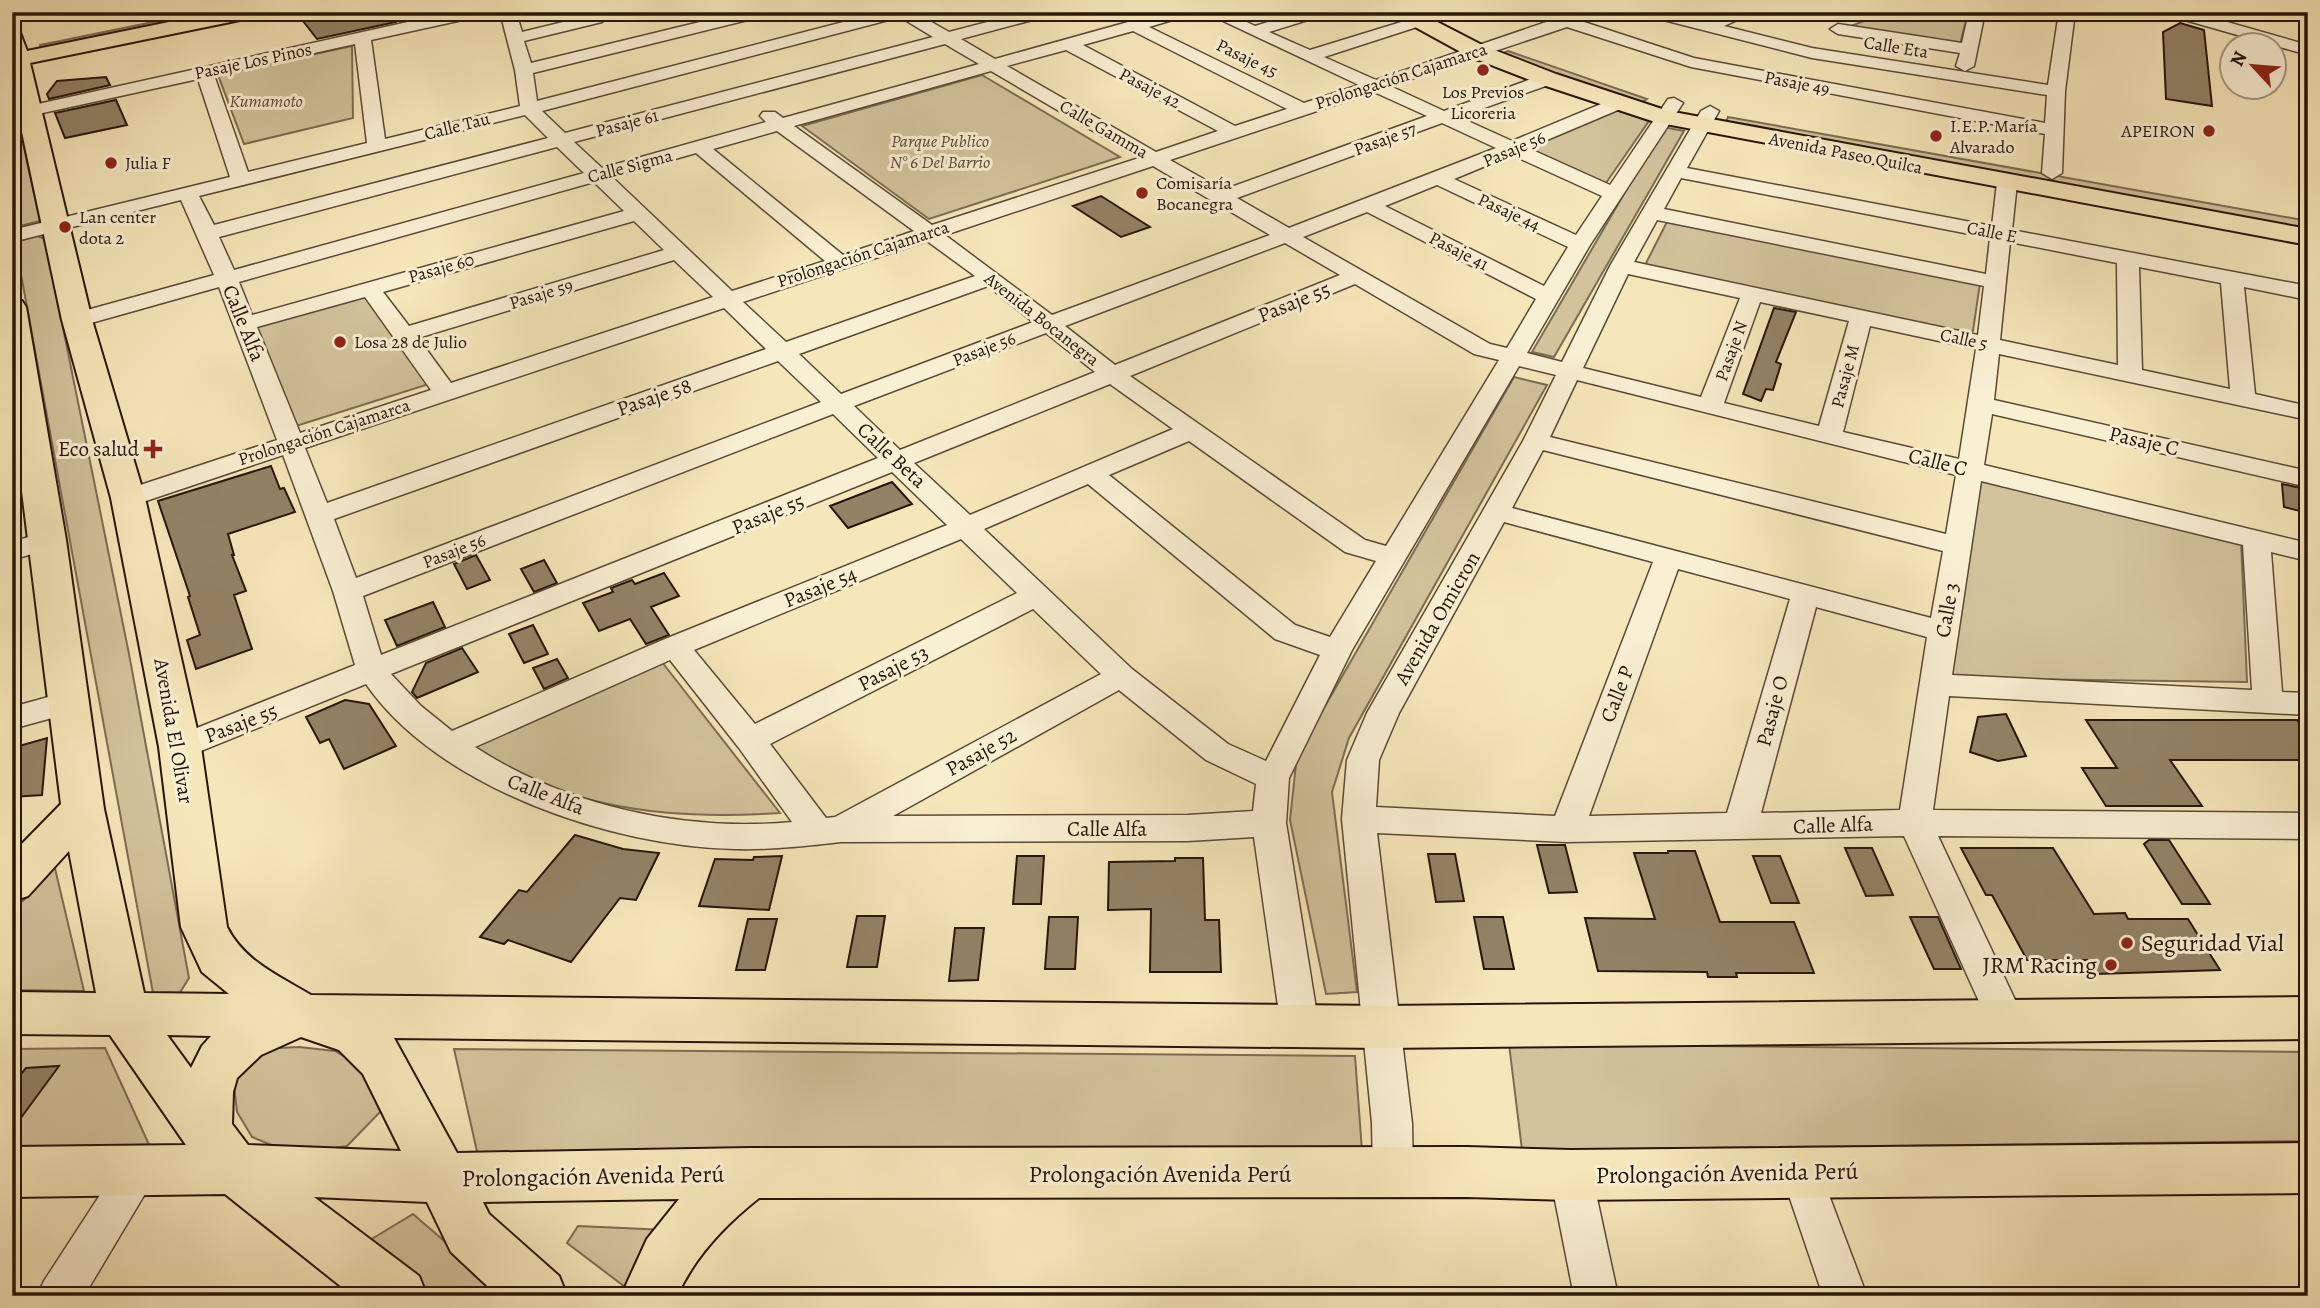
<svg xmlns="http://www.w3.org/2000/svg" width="2320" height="1308" viewBox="0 0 2320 1308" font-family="Alegreya,serif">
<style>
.green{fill:#d2c39c;stroke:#7c6c53;stroke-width:2}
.building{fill:#928366;stroke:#25160a;stroke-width:2}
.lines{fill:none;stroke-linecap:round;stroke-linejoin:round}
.minor-casing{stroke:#594a36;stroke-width:3}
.major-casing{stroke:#25160a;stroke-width:4}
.minor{fill:#f9efd2;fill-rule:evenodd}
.major{fill:#f6e7ba;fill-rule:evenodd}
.poi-dot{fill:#8f2418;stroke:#f9efd2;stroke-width:2.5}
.labels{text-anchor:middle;stroke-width:6;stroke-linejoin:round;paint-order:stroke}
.far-street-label{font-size:18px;fill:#25160a;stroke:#f9efd2}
.far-poi-label{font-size:18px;fill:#25160a;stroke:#f9efd2;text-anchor:start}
.far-park-label{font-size:18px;font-style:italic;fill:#594a36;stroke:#f9efd2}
.street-label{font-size:21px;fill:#25160a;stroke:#f9efd2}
.poi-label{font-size:21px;fill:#25160a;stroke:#f9efd2;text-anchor:end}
.near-poi-label{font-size:24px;fill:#25160a;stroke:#f9efd2;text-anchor:start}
.near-street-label{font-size:24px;fill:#25160a;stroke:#f9efd2}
</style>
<rect width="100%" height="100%" fill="#f6e7ba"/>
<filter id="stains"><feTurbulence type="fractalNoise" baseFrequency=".00286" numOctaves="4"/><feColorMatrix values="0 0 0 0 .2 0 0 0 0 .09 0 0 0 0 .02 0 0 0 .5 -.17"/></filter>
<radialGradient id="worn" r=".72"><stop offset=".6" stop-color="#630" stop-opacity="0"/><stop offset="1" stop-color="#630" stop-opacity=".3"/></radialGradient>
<path class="green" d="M202 12H233L41 51 40 45Z
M1888 12H1968L1960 45 1848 27Z
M352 46 353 118 244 144 218 75Z
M1508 51 1647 99 1636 106 1496 56Z
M982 75 1120 157 929 219 802 126Z
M12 93 40 221 16 227 12 204Z
M1615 107 1651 118 1606 183 1589 180 1519 148Z
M1728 117 2308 221V234L1725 125Z
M1663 127 1684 131 1554 357 1532 352Z
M1668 220 1980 283 1973 331 1963 334 1644 267Z
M37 236 45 239 129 654 189 978 179 994 153 993 16 247 19 241Z
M363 294 429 384 296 426 256 325Z
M1514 377 1547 385 1349 738 1332 792 1357 992 1326 994 1290 820 1297 755Z
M1972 476 2241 540 2247 682 1944 678Z
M658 657 780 813C703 818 626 815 552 788 524 777 496 762 469 749Z
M53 860 84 991 12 990V909L25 899Z
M1509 1044 2308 1052V1141L1522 1150Z
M299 1047 335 1051 376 1075 383 1109 347 1146 293 1154 252 1137 237 1112 234 1084 258 1049Z
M105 1048 151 1149 12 1147V1049Z
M454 1049 1355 1056 1362 1151 478 1156Z
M413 1214 508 1296H431L365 1243Z
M578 1226 666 1230 633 1293 567 1243Z"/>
<path class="building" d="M296 12H395L396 22 317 39Z
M2180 23 2204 30 2212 106 2166 99 2163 32Z
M106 77 110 85 49 99 47 94 57 81Z
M116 100 127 125 65 138 55 113Z
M1101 196 1150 227 1121 237 1073 206Z
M1774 308 1796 312 1776 362 1781 364 1773 390 1766 389 1761 401 1743 394Z
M271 466 280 489 284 488 295 512 228 534 234 555H232L246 591 234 595 252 649 196 669 187 640 200 635 188 597 190 596 158 501Z
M892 482 912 504 848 528 830 506Z
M2282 484 2306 489 2308 513 2284 507Z
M476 555 490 580 467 589 454 564Z
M544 560 557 583 534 592 521 569Z
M664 573 679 596 651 607 669 635 646 644 630 619 599 631 583 603 613 592 611 588 632 580 635 584Z
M433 602 445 627 397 646 385 620Z
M533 625 548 654 524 663 509 634Z
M462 648 478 672 417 698 412 692 426 663Z
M557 659 568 678 544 689 533 668Z
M345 700 369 704 396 746 344 769 329 739 320 743 306 717Z
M2006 714 2026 756 1998 761 1970 752 1978 717Z
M2086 720H2297L2308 733V760H2170L2202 806H2106L2082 768H2117Z
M47 738 42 795 12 797V748Z
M575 835 623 849 659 853 636 900 620 898 571 962 508 940 504 944 480 937 519 890 527 892Z
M2149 840H2169L2210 904H2182L2144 844Z
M1537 845H1565L1577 892 1549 893Z
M1845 848H1872L1893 895 1866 896Z
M1961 848H2053L2094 914 2125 913 2128 919H2188L2220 970 2097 974 2089 960H2027L1992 895H1986Z
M1668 851H1695L1720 922H1794L1814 973H1736L1737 977H1708L1707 972 1598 971 1585 918 1655 919 1634 853H1668Z
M1428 854H1455L1464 901 1436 902Z
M782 856 769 910 699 906 715 859 753 860 754 857Z
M1017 856H1044L1041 904H1013Z
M1753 856H1780L1799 903H1771Z
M1175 858H1203L1205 920H1219L1221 972H1150L1151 909 1108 910 1109 862 1175 861Z
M857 916H885L877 967H847Z
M1049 917H1078L1075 969H1045Z
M1474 917H1503L1514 969H1484Z
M1910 917H1938L1961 969H1934Z
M748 919H777L765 970H736Z
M955 928H984L978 980 949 981Z
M59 1066 12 1130V1085L26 1068Z"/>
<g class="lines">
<defs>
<path id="minor" d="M453 12H484L476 17 371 40 385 139 520 106 515 70 500 12H516L522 32 596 14 604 19 602 22 524 41 531 63 741 12H770L768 15 533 73 537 101 882 12H914L949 32 1026 12H1053L1051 15 961 39 995 59 1164 12H1191L1189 15 1149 27 1304 103 1359 85 1204 12H1226L1255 26 1300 12H1326L1324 15 1269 32 1310 50 1411 19H1423L1425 22 1423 25 1324 57 1376 80 1558 18 1581 12H1606L1584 22 1694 58 2045 123 2047 95 1812 58 1644 15 1642 12H1670L1706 21 1731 12H1755L1724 26 1812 48 2048 85 2059 12H2075L2065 91 2062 173 2052 179 2042 173 2045 134 1691 67 1567 27 1390 86 1444 111 1542 75H1554L1557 79 1554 83 1459 117 1512 141 1613 99H1625L1628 103 1625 107 1528 148 1610 185 1668 99 1674 98 1683 103 1590 245 1527 353 1562 362 1610 266 1701 111 1710 106 1719 111 1687 168 1992 226 1997 183 2007 177 2017 183 2012 230 2308 286V300L2244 287 2255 394 2308 406V420L1999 354 1994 400 2308 471V487L1992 414 1984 465 2308 543V561L2271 552 2282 692 2308 693V715L1949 696 1933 810 2308 813V839L1938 836 2024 1019 2018 1030 2005 1035 1992 1030 1904 836 1567 842 1377 833 1412 1123 1413 1174 1407 1188 1393 1193 1379 1188 1373 1174 1372 1123 1342 819 1347 760 1367 713 1523 441 1556 375 1519 366 1352 650 1289 778 1286 823 1319 1027 1313 1039 1300 1043 1287 1039 1281 1027 1254 837 1188 841 841 842C806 846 771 850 735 849 614 847 437 788 366 684L191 755 180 759 169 755 164 747 169 739 355 665 333 591 283 455 137 504 128 506 119 504 115 498 119 492 277 440 219 287 77 327 69 325 66 320 69 315 214 275 181 200 12 242V230L230 177 198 79 29 116 20 111 29 106ZM900 17 933 37 565 133 542 111ZM1133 31 1287 109 1235 126 1083 45ZM355 44 367 143 248 172 214 75ZM945 44 979 64 783 118 775 112H763L760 116 766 122 602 168 574 142ZM1066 50 1218 131 1156 152 1007 66ZM991 71 1139 158 932 225 794 126ZM1374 92 1427 116 1223 190 1170 160ZM525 115 548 138 214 225 199 196ZM1442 123 1496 148 1289 228 1237 198ZM777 131 914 231 843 255 713 149ZM557 147 584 173 234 270 219 237ZM696 153 825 261 732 291 612 177ZM1512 155 1602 196 1576 235 1454 179ZM1153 166 1270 235 1052 315 945 235ZM1681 178 1990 238 1986 274 1664 209ZM594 182 624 211 252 315 239 282ZM1437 185 1568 247 1544 286 1385 206ZM1367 212 1536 299 1507 348 1490 344 1303 237ZM1657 220 1984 286 1978 335 1634 262ZM634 221 664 250 409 326 383 292ZM927 241 975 276 786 342 743 302ZM2010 242 2117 263 2118 365 2000 340ZM1285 243 1340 275 1115 365 1065 326ZM674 260 713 297 451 383 418 338ZM2139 267 2221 283 2230 389 2142 370ZM1628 274 1740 298 1701 397 1583 368ZM1355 284 1474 354 1499 360 1386 546 1365 540 1130 376ZM988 286 1033 322 841 394 799 354ZM365 297 431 390 300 433 257 327ZM1760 302 1849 321 1819 426 1724 403ZM724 308 766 349 327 503 305 448ZM1870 326 1976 349 1959 459 1843 432ZM1046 333 1095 372 900 450 854 406ZM778 361 821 402 356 578 334 519ZM1577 380 1956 475 1946 534 1550 437ZM1110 384 1173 429 970 515 914 463ZM833 414 878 458 381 655 363 596ZM1189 441 1345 552 1376 561 1330 637 1295 625 1109 475ZM1543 450 1943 551 1931 618 1512 508ZM892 472 947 525 665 639 452 731 421 706 391 674ZM1981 481 2243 545 2252 690 1952 675ZM1088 484 1275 639 1320 655 1266 761 1228 744 1132 669 984 529ZM1504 522 1653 562 1555 816 1376 807 1379 760 1399 713ZM961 539 1017 593 755 724 694 650ZM1678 569 1790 599 1727 813 1589 816ZM1816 607 1927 637 1900 810 1761 813ZM1033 609 1101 674 835 817 826 818 770 744ZM670 660 739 748 792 822C685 832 565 806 475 747ZM1119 690 1206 760 1256 784 1253 811 1188 815 893 816Z
M1969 12H1985L1974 66 1965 71 1956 66 1960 53 1838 34 1830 29 1838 24 1962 43Z
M2165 12H2192L2308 45V55L2167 15Z
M48 531 58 534 62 540 58 546 12 560V542Z
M70 691 81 694 85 702 81 710 12 729V707Z
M138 1153 152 1158 158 1172 84 1296H37L44 1281 124 1158Z
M1801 1153 1815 1158 1867 1296H1823L1781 1172 1787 1158Z
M1571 1156 1586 1161 1592 1175 1618 1296H1574L1550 1175 1556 1161Z"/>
<path id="major" d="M218 12H260L257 16 250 18 30 63 92 320 145 498 201 747 227 927C244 961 279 976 311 995L1382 1006 2308 997V1039L1382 1048 394 1038 457 1153 750 1148 1467 1147 1571 1150 2308 1143V1193L1571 1200 1467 1197 759 1198C726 1224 695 1256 677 1296H621L647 1239 679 1199 483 1202 489 1214 559 1276 567 1296H498L451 1252 427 1202 314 1197 419 1276 427 1296H353L225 1194 12 1197V1147L186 1145 110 1035 12 1034V992L96 993 69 851 28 896 12 901V854L61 804 12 411V298L22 301 26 307 66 540 104 809 144 993 229 994 202 972 181 927 159 747 111 498 62 320 12 85V28L19 30 27 51ZM167 1035 211 1036 202 1046 191 1068ZM301 1037 339 1050 363 1074 401 1151 248 1145 232 1124 233 1092 237 1078 261 1055Z
M1392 12H1418L1484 46 1556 74 1668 111 2308 229V245L1655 122 1540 84 1468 56 1395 16Z"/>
</defs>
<use href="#minor" class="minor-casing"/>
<use href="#major" class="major-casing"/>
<use href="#minor" class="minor"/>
<use href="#major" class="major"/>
</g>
<g class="poi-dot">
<circle cx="1483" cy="70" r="7"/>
<circle cx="2209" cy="131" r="7"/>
<circle cx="1936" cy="136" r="7"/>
<circle cx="111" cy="163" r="7"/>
<circle cx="1142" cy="193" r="7"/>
<circle cx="65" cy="227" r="7"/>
<circle cx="340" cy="342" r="7"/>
<path d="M149.5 438.5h7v7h7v7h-7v7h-7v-7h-7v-7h7z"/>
<circle cx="2127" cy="943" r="7"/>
<circle cx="2111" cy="965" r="7"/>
</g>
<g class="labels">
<g class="far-street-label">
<text transform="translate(1896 47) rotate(9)" y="6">Calle Eta</text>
<text transform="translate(1247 58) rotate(26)" y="6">Pasaje 45</text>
<text transform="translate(253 61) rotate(-12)" y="6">Pasaje Los Pinos</text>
<text transform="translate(1401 76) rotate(-18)" y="6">Prolongación Cajamarca</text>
<text transform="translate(1797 83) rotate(11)" y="6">Pasaje 49</text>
<text transform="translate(1150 88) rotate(28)" y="6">Pasaje 42</text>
<text transform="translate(627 123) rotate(-15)" y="6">Pasaje 61</text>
<text transform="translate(457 126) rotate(-14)" y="6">Calle Tau</text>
<text transform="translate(1104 129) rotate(30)" y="6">Calle Gamma</text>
<text transform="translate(1385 139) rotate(-20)" y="6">Pasaje 57</text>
<text transform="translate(1514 149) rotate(-23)" y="6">Pasaje 56</text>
<text transform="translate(1846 153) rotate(11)" y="6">Avenida Paseo Quilca</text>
<text transform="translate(630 166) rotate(-15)" y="6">Calle Sigma</text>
<text transform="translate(1509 212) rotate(25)" y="6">Pasaje 44</text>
<text transform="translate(1992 232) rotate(11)" y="6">Calle E</text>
<text transform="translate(1459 251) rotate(27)" y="6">Pasaje 41</text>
<text transform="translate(863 254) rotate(-18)" y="6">Prolongación Cajamarca</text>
<text transform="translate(441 268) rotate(-16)" y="6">Pasaje 60</text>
<text transform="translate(541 294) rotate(-17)" y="6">Pasaje 59</text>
<text transform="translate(1042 319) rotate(38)" y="6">Avenida Bocanegra</text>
<text transform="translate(1964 339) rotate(12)" y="6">Calle 5</text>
<text transform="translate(984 349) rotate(-21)" y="6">Pasaje 56</text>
<text transform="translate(1731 351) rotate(-70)" y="6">Pasaje N</text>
<text transform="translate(1845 376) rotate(-75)" y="6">Pasaje M</text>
<text transform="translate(324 432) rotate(-18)" y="6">Prolongación Cajamarca</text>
<text transform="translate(454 551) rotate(-21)" y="6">Pasaje 56</text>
</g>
<g class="far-poi-label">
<text x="1483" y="98" text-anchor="middle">Los Previos<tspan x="1483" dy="21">Licoreria</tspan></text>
<text x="1950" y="132">I.E.P. María<tspan x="1950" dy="21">Alvarado</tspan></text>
<text x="2195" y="137" text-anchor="end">APEIRON</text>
<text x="125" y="169">Julia F</text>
<text x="1156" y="189">Comisaría<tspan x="1156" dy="21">Bocanegra</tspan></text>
<text x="79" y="223">Lan center<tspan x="79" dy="21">dota 2</tspan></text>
<text x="354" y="348">Losa 28 de Julio</text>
</g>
<g class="far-park-label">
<text x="266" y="107">Kumamoto</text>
<text x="940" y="147">Parque Publico<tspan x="940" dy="21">N° 6 Del Barrio</tspan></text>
</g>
<g class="street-label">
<text transform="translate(1294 302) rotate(-22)" y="7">Pasaje 55</text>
<text transform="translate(244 323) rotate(68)" y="7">Calle Alfa</text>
<text transform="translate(654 397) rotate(-19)" y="7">Pasaje 58</text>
<text transform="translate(2144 441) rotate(13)" y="7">Pasaje C</text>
<text transform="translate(892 455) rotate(43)" y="7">Calle Beta</text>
<text transform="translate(1938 462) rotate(14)" y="7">Calle C</text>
<text transform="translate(768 514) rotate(-22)" y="7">Pasaje 55</text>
<text transform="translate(820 587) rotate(-22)" y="7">Pasaje 54</text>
<text transform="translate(1947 610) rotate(-80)" y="7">Calle 3</text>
<text transform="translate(1437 618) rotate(-60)" y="7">Avenida Omicron</text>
<text transform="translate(893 668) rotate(-27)" y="7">Pasaje 53</text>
<text transform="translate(1617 694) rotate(-69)" y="7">Calle P</text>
<text transform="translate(1772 711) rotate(-75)" y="7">Pasaje O</text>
<text transform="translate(241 723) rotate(-21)" y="7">Pasaje 55</text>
<text transform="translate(174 731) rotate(80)" y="7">Avenida El Olivar</text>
<text transform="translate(981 752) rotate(-29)" y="7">Pasaje 52</text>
<text transform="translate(546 794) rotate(21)" y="7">Calle Alfa</text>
<text transform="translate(1833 825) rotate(-2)" y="7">Calle Alfa</text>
<text x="1107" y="836">Calle Alfa</text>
</g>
<g class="poi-label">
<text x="139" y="456">Eco salud</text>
</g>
<g class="near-poi-label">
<text x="2141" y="951">Seguridad Vial</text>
<text x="2097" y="973" text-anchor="end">JRM Racing</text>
</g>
<g class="near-street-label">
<text transform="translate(1727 1173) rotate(-1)" y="8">Prolongación Avenida Perú</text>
<text x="1160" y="1182">Prolongación Avenida Perú</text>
<text transform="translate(593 1176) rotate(-1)" y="8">Prolongación Avenida Perú</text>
</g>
</g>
<rect width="2320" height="1308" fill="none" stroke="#f6e7ba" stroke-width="42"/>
<rect x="14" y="14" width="2292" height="1280" fill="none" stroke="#25160a" stroke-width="3.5"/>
<rect x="21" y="21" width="2278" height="1266" fill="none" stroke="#25160a" stroke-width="2"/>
<g transform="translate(2253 66) rotate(296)"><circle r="33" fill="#f9efd2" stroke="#a49882" stroke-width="2"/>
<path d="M0-5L12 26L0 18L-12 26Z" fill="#8f2418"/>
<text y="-10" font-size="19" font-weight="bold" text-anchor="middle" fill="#25160a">N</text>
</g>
<rect width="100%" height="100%" filter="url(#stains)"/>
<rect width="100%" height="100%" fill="url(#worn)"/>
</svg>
